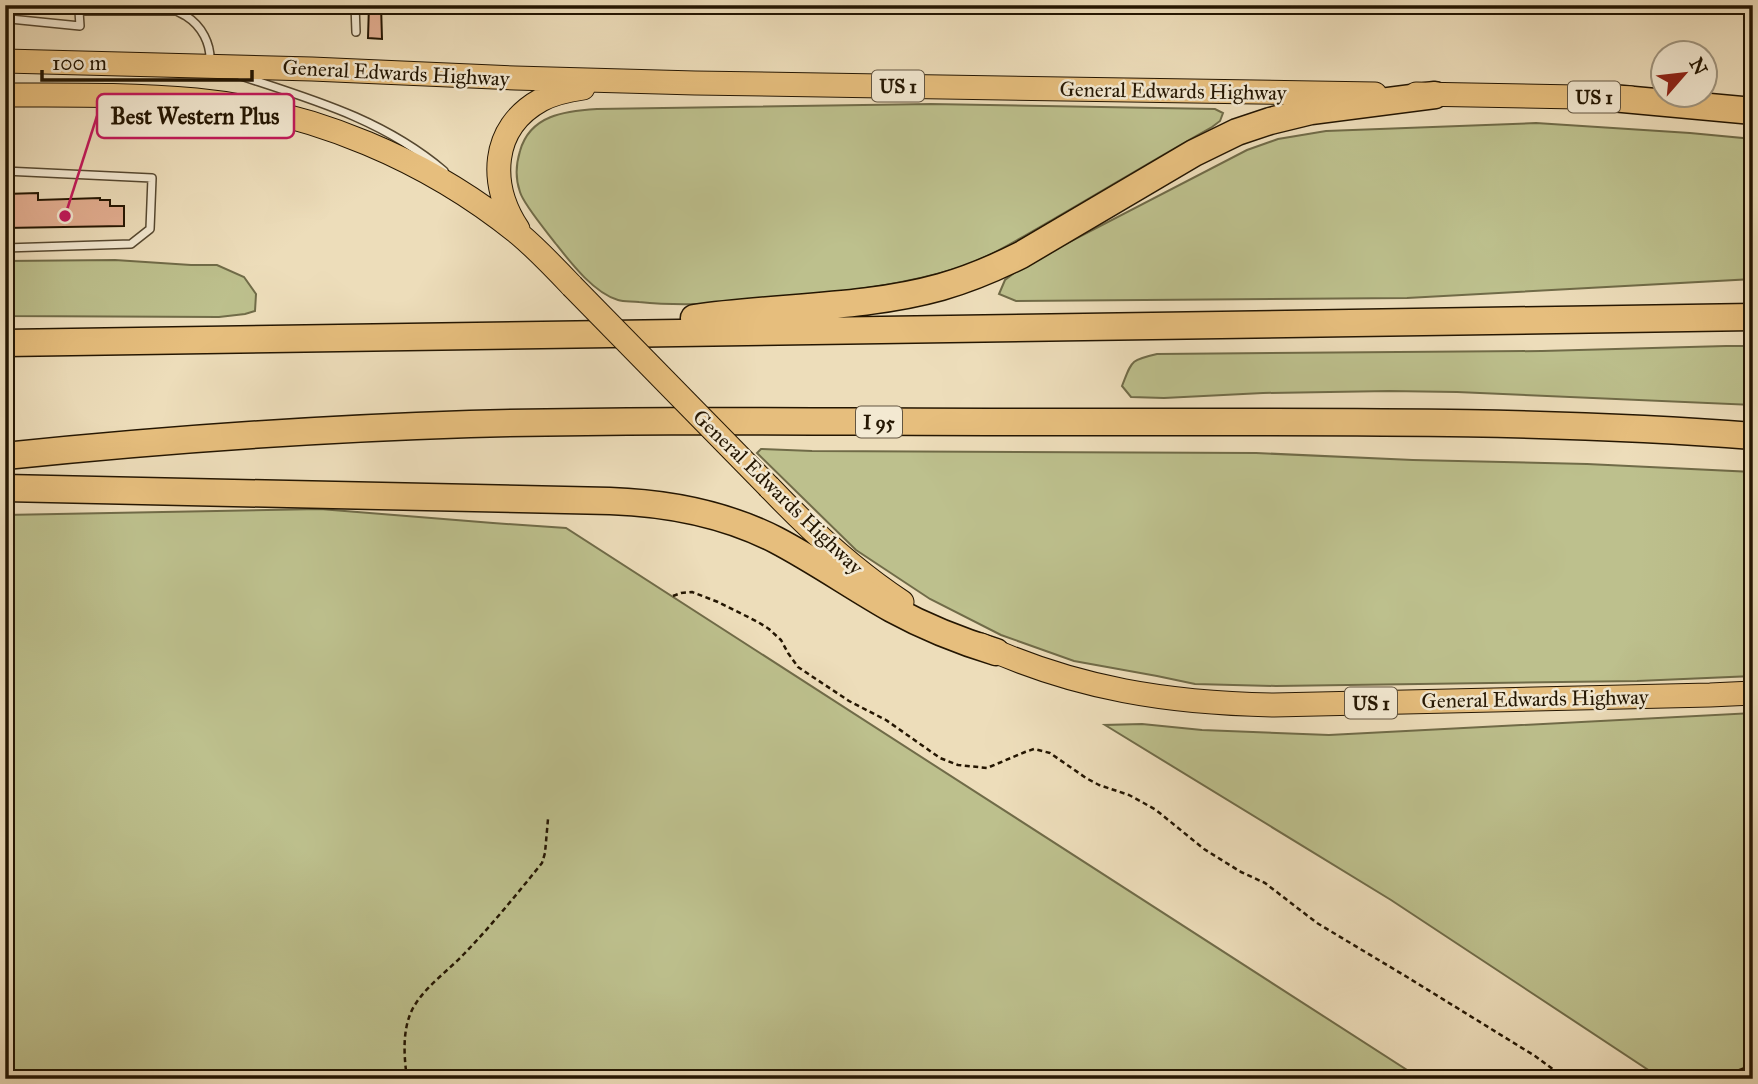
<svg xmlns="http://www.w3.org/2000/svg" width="1758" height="1084" viewBox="0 0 1758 1084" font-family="'IM FELL Great Primer',serif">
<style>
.green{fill:#bdc08d;stroke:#706b48;stroke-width:2}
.building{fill:#e3ae91;stroke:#241602;stroke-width:2}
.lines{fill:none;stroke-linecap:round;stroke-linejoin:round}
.service-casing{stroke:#564830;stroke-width:10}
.primary-casing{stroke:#241602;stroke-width:25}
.motorway-casing{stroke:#241602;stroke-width:29}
.path{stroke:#241602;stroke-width:2.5;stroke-dasharray:5 3.5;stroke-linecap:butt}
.service{stroke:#f3e9d2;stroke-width:7}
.primary{stroke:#e6be7d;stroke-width:23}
.motorway{stroke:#e6be7d;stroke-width:26}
.primary-bridge-casing{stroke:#241602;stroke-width:25;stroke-linecap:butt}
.primary-bridge{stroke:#e6be7d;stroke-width:23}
.labels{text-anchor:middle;stroke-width:5;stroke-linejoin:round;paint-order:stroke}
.shield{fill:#f3e9d2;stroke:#625540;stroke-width:2}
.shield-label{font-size:19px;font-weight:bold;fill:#241602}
.street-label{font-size:21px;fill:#241602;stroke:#f3e9d2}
.leader{fill:none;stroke:#c2185b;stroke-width:2.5}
.callout-dot{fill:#c2185b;stroke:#f3e9d2;stroke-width:2.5}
.callout{fill:#f3e9d2;stroke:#c2185b;stroke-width:2.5}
.callout-label{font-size:23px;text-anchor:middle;font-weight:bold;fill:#241602}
</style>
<rect width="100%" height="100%" fill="#edddba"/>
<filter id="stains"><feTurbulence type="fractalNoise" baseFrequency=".00286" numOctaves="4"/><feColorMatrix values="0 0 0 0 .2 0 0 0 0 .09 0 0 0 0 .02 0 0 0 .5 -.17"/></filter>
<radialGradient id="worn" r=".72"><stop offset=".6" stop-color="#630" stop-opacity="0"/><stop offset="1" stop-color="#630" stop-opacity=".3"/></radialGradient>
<path class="green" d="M931 104 1215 109 1223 113 1220 121 1212 127C1158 157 1106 189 1052 220 1022 237 991 257 958 268 895 288 825 293 760 300 721 304 678 306 639 302 632 301 624 302 618 300 594 293 571 263 556 244 547 232 524 205 520 192 515 178 516 164 520 151 530 115 565 111 597 109Z
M1536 123 1690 133 1753 139V279L1407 298 1016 301 999 294 1005 280 1023 266 1247 150 1278 139 1326 131Z
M115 260 191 265H217L244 277 256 294 255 311 245 314 219 317 5 316V261Z
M1726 346H1753V405L1457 392 1389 391 1263 393 1164 398 1131 397 1122 386C1132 361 1130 360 1157 354L1542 351Z
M761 449 812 451 1256 453 1413 460 1587 464 1753 472V676L1637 681 1276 686 1195 684 1157 676 1074 661 1001 635 930 599 856 550 757 453Z
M320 509 493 523 566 528 1421 1079H5V515Z
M1753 713V1079H1662L1391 900 1105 725 1142 724 1202 730 1329 735Z"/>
<path class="building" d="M369 5H381L382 39 368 38Z
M38 193V200L100 198V200H110V206H124V226L5 228V194Z"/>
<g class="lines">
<defs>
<path id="service" d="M79 5V11H175
M172 5C176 12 179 12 186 16 202 26 211 44 210 62
M355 5 356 32
M5 16 10 19 80 26 79 11
M241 76C314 100 384 120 444 171
M5 171 152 178 150 229 131 244 5 248"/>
<path id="primary" d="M5 61 312 69 515 78 695 83 1375 94
M1416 94 1631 98
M5 95C69 95 133 94 196 100 313 111 428 160 519 234 538 250 555 268 572 286
M518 229C489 185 490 128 541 100 554 93 569 90 583 88
M769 487C810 530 852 569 902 602
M981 645C1077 689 1169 703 1274 705L1710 695 1753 693"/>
<path id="motorway" d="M1612 98 1753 111
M694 318C774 306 863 309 941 287 969 279 995 268 1021 255L1194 153 1237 132 1270 121 1311 111 1435 95
M5 343 1753 317
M5 456C160 440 315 429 470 424 654 419 839 422 1024 422 1266 423 1511 417 1753 436
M5 488 610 501C668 503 725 514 776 540 816 561 853 587 892 609 925 627 960 641 996 652"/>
</defs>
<use href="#service" class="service-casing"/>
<use href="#primary" class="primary-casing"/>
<use href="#motorway" class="motorway-casing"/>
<path class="path" d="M673 596 681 593 692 592 718 602 758 622 769 629 781 640 788 653 798 667 849 701 886 720 940 758 958 765 987 768 1025 752 1034 749 1050 753 1086 778 1099 785 1129 795 1142 802 1156 810 1204 849 1241 872 1265 883 1317 923 1407 977 1535 1056 1566 1079
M407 1079C404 1056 402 1031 412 1010 424 987 447 972 464 954 491 926 517 894 542 863L545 853 548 819
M1715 1079 1753 1065"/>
<use href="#service" class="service"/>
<use href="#primary" class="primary"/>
<use href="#motorway" class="motorway"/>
<defs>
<path id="primary-bridge" d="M572 286 769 487"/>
</defs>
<use href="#primary-bridge" class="primary-bridge-casing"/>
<use href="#primary-bridge" class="primary-bridge"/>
</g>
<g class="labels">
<g class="shield">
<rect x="872" y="70.5" width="52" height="31" rx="5"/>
<rect x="1568" y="81.5" width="52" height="31" rx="5"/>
<rect x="856" y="406.5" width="46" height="31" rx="5"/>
<rect x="1345" y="687.5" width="52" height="31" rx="5"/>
</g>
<g class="shield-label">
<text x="898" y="93">US 1</text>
<text x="1594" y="104">US 1</text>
<text x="879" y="429">I 95</text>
<text x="1371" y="710">US 1</text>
</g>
<g class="street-label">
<text transform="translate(396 73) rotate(3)" y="7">General Edwards Highway</text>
<text transform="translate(1173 91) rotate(1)" y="7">General Edwards Highway</text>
<text transform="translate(778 492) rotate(44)" y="7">General Edwards Highway</text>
<text transform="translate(1535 699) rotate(-1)" y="7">General Edwards Highway</text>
</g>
</g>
<path class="leader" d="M65 216L97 116"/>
<circle class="callout-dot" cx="65" cy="216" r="7"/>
<rect class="callout" x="97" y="94" width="197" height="44" rx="7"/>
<g class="callout-label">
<text x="195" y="124">Best Western Plus</text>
</g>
<rect width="1758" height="1084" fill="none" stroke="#edddba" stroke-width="28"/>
<rect x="7" y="7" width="1744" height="1070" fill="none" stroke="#241602" stroke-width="3.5"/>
<rect x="14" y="14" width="1730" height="1056" fill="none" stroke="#241602" stroke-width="2"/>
<g transform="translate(1684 74) rotate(62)"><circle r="33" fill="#f3e9d2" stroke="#a0957f" stroke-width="2"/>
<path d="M0-5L12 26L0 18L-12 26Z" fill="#8f2418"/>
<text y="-10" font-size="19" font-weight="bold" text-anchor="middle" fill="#241602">N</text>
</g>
<path d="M42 70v10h210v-10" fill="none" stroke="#241602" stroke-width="3.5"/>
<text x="52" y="70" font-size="21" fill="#241602" stroke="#f3e9d2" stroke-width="5" paint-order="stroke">100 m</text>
<rect width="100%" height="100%" filter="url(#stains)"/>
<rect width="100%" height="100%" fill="url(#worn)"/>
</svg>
